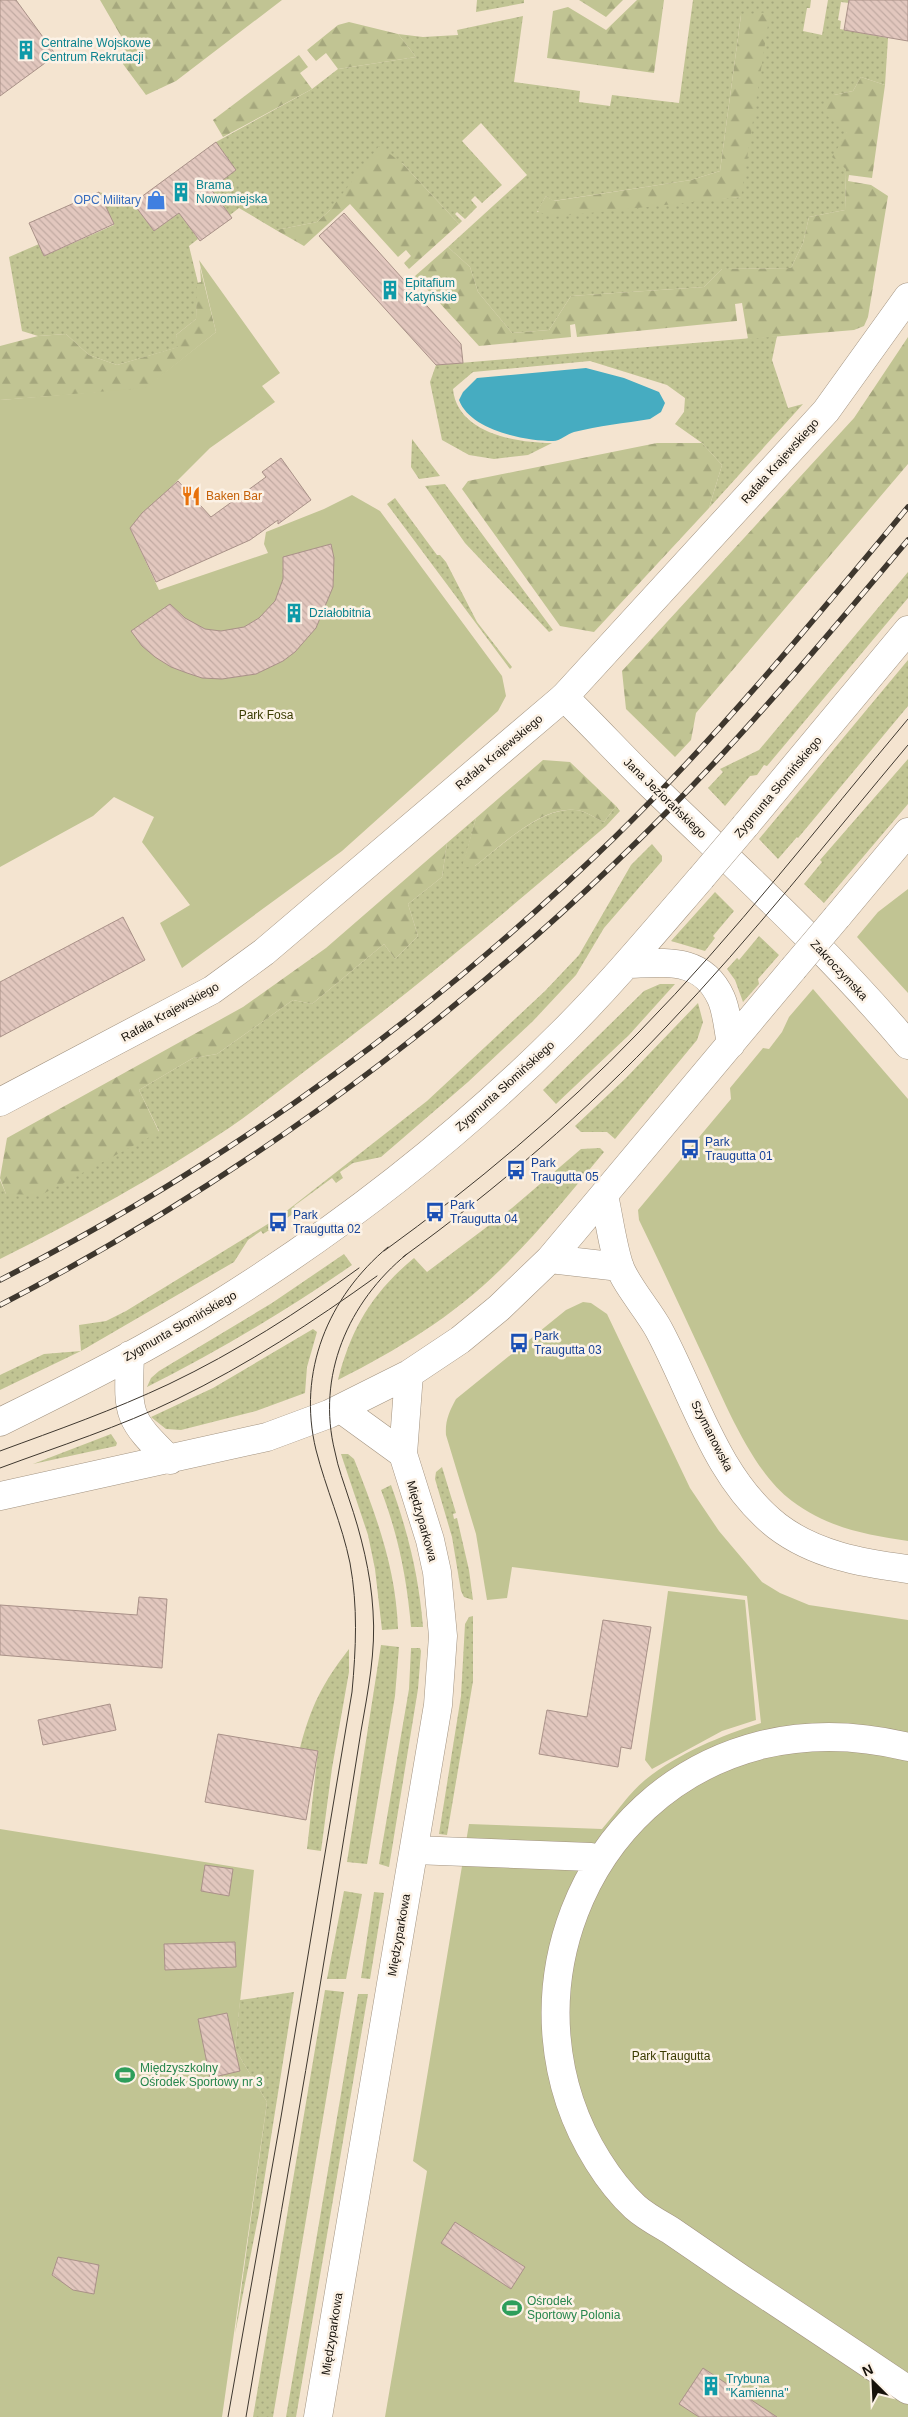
<svg xmlns="http://www.w3.org/2000/svg" width="908" height="2417" viewBox="0 0 908 2417" font-family="Arial,sans-serif">
<style>
.grass{fill:url(#grass-dots);fill-rule:evenodd}
.forest{fill:url(#forest-firs)}
.park{fill:#c1c493}
.water{fill:#46acc1}
.building{fill:url(#building-back-hatch);stroke:#a99188}
.lines{fill:none;stroke-linecap:round;stroke-linejoin:round}
.street-casing{stroke:#a29380;stroke-width:29}
.secondary-casing{stroke:#a29380;stroke-width:29}
.street{stroke:#fff;stroke-width:28}
.secondary{stroke:#fff;stroke-width:28}
.tram{stroke:#3e372e;stroke-width:1}
.rail-casing{stroke:#3e372e;stroke-width:5.5}
.rail{stroke:#fcf2e6;stroke-width:4;stroke-dasharray:11;stroke-linecap:butt}
.secondary-bridge-casing{stroke:#a29380;stroke-width:29;stroke-linecap:butt}
.secondary-bridge{stroke:#fff;stroke-width:28}
.labels{text-anchor:middle;stroke-width:5;stroke-linejoin:round;paint-order:stroke}
.culture-label{font-size:12px;fill:#0d838f;stroke:#fcf2e6;text-anchor:start}
.shop-label{font-size:12px;fill:#366cbe;stroke:#fcf2e6;text-anchor:end}
.street-label{font-size:12px;fill:#17120b;stroke:#fcf2e6}
.food-label{font-size:12px;fill:#c56008;stroke:#fcf2e6;text-anchor:start}
.park-label{font-size:12px;fill:#3a3b00;stroke:#fcf2e6}
.transit-label{font-size:12px;fill:#164399;stroke:#fcf2e6;text-anchor:start}
.leisure-label{font-size:12px;fill:#27864d;stroke:#fcf2e6;text-anchor:start}
</style>
<defs>
<pattern id="grass-dots" width="8" height="8" patternUnits="userSpaceOnUse" patternTransform="scale(1.25)"><rect width="8" height="8" fill="#c1c493"/><path d="M2 2h.1M6 6h.1" fill="none" stroke="#a5a77d" stroke-width="1.8" stroke-linecap="round"/></pattern>
<pattern id="forest-firs" width="22" height="20" patternUnits="userSpaceOnUse" patternTransform="scale(1.25)"><rect width="22" height="20" fill="#c1c493"/><path d="M5 1l3.5 6h-7zM16 11l3.5 6h-7z" fill="#a5a77d"/></pattern>
<pattern id="building-back-hatch" width="6" height="6" patternUnits="userSpaceOnUse" patternTransform="scale(1.25)"><rect width="6" height="6" fill="#e2c7be"/><path d="M-1 5l2 2M0 0l6 6M5-1l2 2" fill="none" stroke="#c1aaa2"/></pattern>
</defs>
<rect width="100%" height="100%" fill="#f4e4d0"/>
<path class="grass" d="M477 0H524V3L476 12Z
M693 0H811L810 8H807L803 31 822 35 828 0H849V3L841 2 838 20 841 21 840 29 888 38 885 85 861 77 853 91 834 95 847 133 845 210 809 217 803 243 791 268 722 269 704 287 571 296 549 330 512 333 478 292 470 267 448 247 527 175 481 123 462 141 502 185 482 203 475 196 471 200 477 207 465 219 457 212 455 214 462 221 459 224 402 163 330 210 317 222 276 230 239 208 230 215 211 189 236 170 216 142 312 89 338 69 416 57 398 34 423 37 458 35 457 30 523 16 514 82 580 91 579 102 610 106 612 95 679 103ZM741 15V197L537 212 546 196 553 201 691 180 720 171Z
M99 192 133 203 154 231 179 213 198 239 189 246 198 283 196 319 176 335 179 347 117 365 89 355 66 334 38 336 22 331 9 257 39 244 44 256 114 225Z
M777 336 772 360 788 408 803 404 709 508 722 465 702 443 675 424 684 412 685 398 667 385 590 361 473 372 453 389C457 433 516 443 552 443L528 455 494 459 469 455 442 440 430 382 436 365Z
M412 439 440 476 419 479 411 467Z
M445 484 553 630 549 632 465 543 425 486Z
M395 498 437 555H440L446 562 477 622 512 667 510 669 387 504Z
M908 572V598L767 766 764 765 757 775 750 776 725 806 708 788 723 772 720 769 759 750Z
M908 660V706L798 838 797 837 778 859 759 839Z
M908 759V804L824 903 804 884 822 862 820 860Z
M616 806 620 811 606 826C508 910 409 994 305 1071 280 1090 255 1110 229 1128 156 1177 78 1220 0 1259V1180L6 1194 159 1131 139 1090 193 1058 217 1054 293 1000 312 1004 384 944 395 959 418 936 408 904 442 877 447 843 476 818 463 866H475C501 846 541 807 575 810 584 810 595 818 604 822Z
M652 844 662 856V861L604 928 576 975 533 1021 468 1082 381 1157 353 1163 340 1172 343 1178 336 1183 332 1178 294 1206 297 1211 287 1218 284 1213 427 1101 545 991 579 955 631 865Z
M715 892 734 911 713 936 715 938 705 951 671 941Z
M759 936 779 955 758 979 759 984 743 1002 735 980 727 969 737 958 739 960Z
M660 984H675L629 1035 556 1104 543 1090 644 991Z
M698 1003 703 1022 697 1040 615 1139 607 1132H581L575 1126 626 1078Z
M600 1148 604 1152C571 1192 538 1233 501 1269 454 1316 397 1350 338 1380 351 1328 373 1292 414 1258L427 1272 512 1208 581 1149Z
M271 1222 274 1227 263 1234 261 1231 248 1240 234 1262 81 1351 0 1390V1375L44 1354 81 1351 79 1325 106 1321 126 1311Z
M344 1254 352 1265C286 1311 218 1351 147 1387L151 1378 159 1371 272 1303Z
M313 1329 317 1332 307 1367 305 1393 256 1411 181 1430 166 1429 151 1417 213 1388Z
M111 1434 117 1443 116 1446 33 1464Z
M341 1454H348L354 1459C376 1515 396 1568 398 1629L382 1630 375 1569 368 1535Z
M442 1467 456 1513 453 1514 454 1519 457 1518 469 1570 473 1600 464 1597 461 1591 452 1537 435 1479 436 1472Z
M391 1485C408 1532 419 1577 423 1627H411C407 1579 398 1534 381 1490Z
M473 1616V1681L447 1835 439 1834 461 1696 465 1624 469 1617Z
M381 1645 399 1647 395 1696 367 1864 347 1862Z
M411 1648H420L421 1651 418 1689 389 1867 379 1864 409 1689Z
M349 1649V1672L332 1768 321 1851 307 1849 318 1751 300 1748C311 1706 322 1684 349 1649Z
M344 1891 362 1894 346 1979H327Z
M374 1892 384 1893 370 1979 361 1978Z
M325 1990 344 1992 273 2417H253Z
M294 1992 259 2213 235 2334 267 2102 235 2049 240 2000Z
M358 1994H368L296 2417H286Z"/>
<path class="forest" d="M100 0H282L176 81 146 95 123 64 125 43Z
M579 0H623L606 17Z
M637 0H664L654 73 547 58 553 11 568 7 606 30Z
M770 12 741 197 551 217 537 211 546 196 554 201 691 180 720 171 741 15Z
M349 22 398 34 416 57 338 69 326 53 316 61 307 50 338 25Z
M299 55 308 67 300 73 312 89 223 137 213 120Z
M861 77 885 85 872 178 849 175 848 181 871 185 888 196 868 317 864 326 854 330 748 339 742 303 735 304 737 321 577 337 575 324 570 325 571 337 479 346 415 276 448 247 470 267 478 292 512 333 549 330 571 296 704 287 722 269 791 268 803 243 809 217 845 210 846 169 832 157 847 133 823 112 834 95 853 91Z
M379 146 402 163 459 224 409 269 404 263 411 256 406 250 398 257 350 204 304 246 276 230 317 222 330 210Z
M200 267 216 332 145 389 0 400V346L38 336 66 334 89 355 117 365 178 347 176 335 196 319 197 283 201 282Z
M908 337V464L696 713 691 740 675 757 626 709 622 671 854 418Z
M657 443H702L722 465 709 508 594 632 560 626 462 489 468 481Z
M543 760 570 762 616 806 604 822C595 818 584 810 575 810 541 806 501 846 475 866L462 867 476 818Z
M447 843 442 877 408 904 418 936 395 959 384 944 312 1004 293 1000 217 1054 193 1058 139 1090 159 1132 41 1195 6 1194 0 1178 7 1138 243 1007 326 948Z"/>
<path class="park" d="M199 260 280 373 262 386 275 402 210 448 130 528 159 590 268 553 264 544 266 532 324 509 352 495 380 511 502 676 506 696 498 711 342 851 182 968 160 923 190 905 142 842 154 817 114 797 93 816 0 867V400L145 388 216 332Z
M908 889V993L857 937 878 912Z
M813 989 908 1099V1541C866 1535 826 1527 792 1501 752 1472 724 1400 703 1356 682 1311 661 1265 639 1220L638 1210 731 1099 730 1088 763 1048 769 1049 782 1032 789 1017Z
M583 1302 591 1303 607 1314 690 1488 719 1531 762 1582 780 1593 809 1605 908 1620V2417H385L427 2171 413 2161 469 1824 602 1829C616 1813 629 1793 645 1780 679 1753 720 1736 761 1723L747 1596 512 1567 507 1598 487 1600 476 1534 446 1435C445 1421 449 1412 456 1399L566 1310Z
M668 1591 745 1600 756 1720 722 1731 652 1769 645 1760Z
M0 1829 254 1870 235 2049 267 2102 222 2417H0Z"/>
<path class="water" d="M586 368 624 378 659 392 665 403 661 412 650 419C625 423 598 426 574 432 567 434 560 441 553 441 524 441 470 430 459 400L463 392 477 378Z"/>
<path class="building" d="M0 0H16L56 55 0 96Z
M849 0H908V41L844 30Z
M216 142 236 170 211 189 232 218 200 241 179 213 154 231 133 203Z
M99 192 114 224 44 256 29 223Z
M344 213 461 344 463 363 436 365 319 236Z
M281 458 311 500 278 524V520L250 540 156 582 130 528 142 513 178 481 211 517 266 477 262 472Z
M331 544 334 558 333 587 316 628 295 652 283 661 256 674 222 679 202 678 187 673 171 667 155 657 142 646 131 631 170 604 185 618 205 629 221 631 244 627 259 618 275 601 283 579V557Z
M123 917 145 960 0 1037V982Z
M139 1597 167 1599 162 1668 0 1655V1605L137 1615Z
M603 1620 651 1627 631 1749 621 1747 618 1767 539 1754 547 1710 587 1717Z
M110 1704 116 1730 43 1745 38 1720Z
M218 1734 318 1751 306 1820 205 1802Z
M205 1865 233 1869 229 1896 201 1891Z
M235 1942 236 1967 165 1970 164 1944Z
M227 2013 240 2071 210 2078 198 2019Z
M455 2222 525 2267 511 2289 441 2243Z
M58 2257 99 2265 94 2294 73 2290 52 2275Z
M703 2368 777 2417H699L679 2404Z"/>
<g class="lines">
<defs>
<path id="street" d="M564 697 826 411 908 297
M908 1747C859 1735 811 1733 761 1745 579 1791 500 2005 598 2161 608 2177 621 2194 635 2207 645 2216 658 2223 670 2230 693 2246 717 2262 740 2278 796 2315 852 2352 908 2390
M414 1850 591 1857 599 1861"/>
<path id="secondary" d="M745 826 908 630
M837 917 908 832
M627 964C665 963 702 956 721 998 727 1011 728 1029 731 1044
M0 1102 212 990 264 952 564 697C594 726 622 757 652 786 739 870 830 952 908 1045
M604 1195C609 1218 612 1243 619 1265 625 1284 649 1311 659 1330 694 1395 716 1478 777 1526 815 1555 862 1563 908 1569
M550 1259 620 1267
M130 1355C128 1415 126 1417 170 1460
M341 1409 403 1454
M0 1422C75 1385 151 1347 222 1302 345 1225 460 1135 563 1032 612 983 656 930 701 878
M0 1496 267 1437 329 1414 409 1374 460 1340 499 1308 550 1259 793 969
M318 2417 438 1705 443 1636 437 1572 430 1540 403 1454 409 1374"/>
</defs>
<use href="#street" class="street-casing"/>
<use href="#secondary" class="secondary-casing"/>
<use href="#street" class="street"/>
<use href="#secondary" class="secondary"/>
<path class="tram" d="M384 1251C475 1185 561 1113 639 1032 735 934 820 824 908 719
M403 1257C498 1188 586 1112 667 1026 752 937 829 839 908 745
M0 1451C57 1430 114 1410 169 1384 236 1352 299 1312 359 1268
M0 1468C59 1446 120 1427 177 1399 247 1365 313 1322 377 1276
M228 2417 281 2117 352 1692C356 1648 358 1607 350 1563 342 1524 326 1489 316 1450 297 1372 328 1297 388 1247
M246 2417C277 2232 311 2048 340 1862 347 1819 354 1775 361 1731 368 1691 376 1651 373 1611 371 1574 361 1534 349 1499 344 1483 338 1468 335 1452 316 1376 348 1302 407 1254"/>
<defs>
<path id="rail" d="M0 1280C227 1164 433 1014 615 837 720 734 814 620 908 507
M0 1305C266 1168 510 980 715 762 782 690 845 615 908 540"/>
</defs>
<use href="#rail" class="rail-casing"/>
<use href="#rail" class="rail"/>
<defs>
<path id="secondary-bridge" d="M701 878 745 826
M793 969 837 917"/>
</defs>
<use href="#secondary-bridge" class="secondary-bridge-casing"/>
<use href="#secondary-bridge" class="secondary-bridge"/>
</g>
<defs>
<symbol id="building-bare" viewBox="-9 -9 18 18"><path d="M-4-6H4V6H1V3H-1V6H-4ZM-2.5-4.3h1.7v1.8h-1.7ZM.8-4.3h1.7v1.8H.8ZM-2.5-1h1.7V.8h-1.7ZM.8-1h1.7V.8H.8Z" fill="#0f9aa8" stroke="#fcf2e6" stroke-width="2.5" paint-order="stroke"/></symbol>
<symbol id="shop-bare" viewBox="-9 -9 18 18"><path d="M-5-2.5h2.3a2.7 3.5 0 0 1 5.4 0H5L5.5 6h-11ZM-1.5-2.5h3a1.5 2.3 0 0 0-3 0Z" fill="#3f7fe0" stroke="#fcf2e6" stroke-width="2.5" paint-order="stroke"/></symbol>
<symbol id="restaurant-bare" viewBox="-9 -9 18 18"><path d="M-5-6h1v4h1v-4h1v4h1v-4h1v5L-1.5 .5V6h-2V.5L-5-1ZM5-6V6H3V1.5H1.5Q1.5-4 5-6Z" fill="#e8710a" stroke="#fcf2e6" stroke-width="2.5" paint-order="stroke"/></symbol>
<symbol id="bus-bare" viewBox="-9 -9 18 18"><path d="M-5-6H5V4H4V6H2V4H-2V6H-4V4H-5ZM-3.5-4V0h7V-4ZM-3.5 1.2v1.5H-2V1.2ZM2 1.2v1.5H3.5V1.2Z" fill="#1a4fb4" stroke="#fcf2e6" stroke-width="2.5" paint-order="stroke"/></symbol>
<symbol id="stadium-bare" viewBox="-9 -9 18 18"><path d="M0-5a6.5 5 0 1 0 0 10a6.5 5 0 1 0 0-10ZM-3.5-1.8h7v3.6h-7Z" fill="#2e9e5b" stroke="#fcf2e6" stroke-width="2.5" paint-order="stroke"/></symbol>
</defs>
<g fill-rule="evenodd">
<use href="#building-bare" x="12" y="36" width="28" height="28"/>
<use href="#building-bare" x="167" y="178" width="28" height="28"/>
<use href="#shop-bare" x="142" y="186" width="28" height="28"/>
<use href="#building-bare" x="376" y="276" width="28" height="28"/>
<use href="#restaurant-bare" x="177" y="482" width="28" height="28"/>
<use href="#building-bare" x="280" y="599" width="28" height="28"/>
<use href="#bus-bare" x="676" y="1135" width="28" height="28"/>
<use href="#bus-bare" x="502" y="1156" width="28" height="28"/>
<use href="#bus-bare" x="421" y="1198" width="28" height="28"/>
<use href="#bus-bare" x="264" y="1208" width="28" height="28"/>
<use href="#bus-bare" x="505" y="1329" width="28" height="28"/>
<use href="#stadium-bare" x="111" y="2061" width="28" height="28"/>
<use href="#stadium-bare" x="498" y="2294" width="28" height="28"/>
<use href="#building-bare" x="697" y="2372" width="28" height="28"/>
</g>
<g class="labels">
<g class="culture-label">
<text x="41" y="47">Centralne Wojskowe<tspan x="41" dy="14">Centrum Rekrutacji</tspan></text>
<text x="196" y="189">Brama<tspan x="196" dy="14">Nowomiejska</tspan></text>
<text x="405" y="287">Epitafium<tspan x="405" dy="14">Katyńskie</tspan></text>
<text x="309" y="617">Działobitnia</text>
<text x="726" y="2383">Trybuna<tspan x="726" dy="14">"Kamienna"</tspan></text>
</g>
<g class="shop-label">
<text x="141" y="204">OPC Military</text>
</g>
<g class="street-label">
<text transform="translate(780 461) rotate(-48)" y="4">Rafała Krajewskiego</text>
<text transform="translate(499 752) rotate(-40)" y="4">Rafała Krajewskiego</text>
<text transform="translate(778 787) rotate(-50)" y="4">Zygmunta Słomińskiego</text>
<text transform="translate(665 798) rotate(44)" y="4">Jana Jeziorańskiego</text>
<text transform="translate(839 970) rotate(47)" y="4">Zakroczymska</text>
<text transform="translate(170 1012) rotate(-29)" y="4">Rafała Krajewskiego</text>
<text transform="translate(505 1086) rotate(-42)" y="4">Zygmunta Słomińskiego</text>
<text transform="translate(180 1326) rotate(-30)" y="4">Zygmunta Słomińskiego</text>
<text transform="translate(712 1436) rotate(63)" y="4">Szymanowska</text>
<text transform="translate(422 1521) rotate(74)" y="4">Międzyparkowa</text>
<text transform="translate(399 1935) rotate(-80)" y="4">Międzyparkowa</text>
<text transform="translate(332 2334) rotate(-81)" y="4">Międzyparkowa</text>
</g>
<g class="food-label">
<text x="206" y="500">Baken Bar</text>
</g>
<g class="park-label">
<text x="266" y="719">Park Fosa</text>
<text x="671" y="2060">Park Traugutta</text>
</g>
<g class="transit-label">
<text x="705" y="1146">Park<tspan x="705" dy="14">Traugutta 01</tspan></text>
<text x="531" y="1167">Park<tspan x="531" dy="14">Traugutta 05</tspan></text>
<text x="450" y="1209">Park<tspan x="450" dy="14">Traugutta 04</tspan></text>
<text x="293" y="1219">Park<tspan x="293" dy="14">Traugutta 02</tspan></text>
<text x="534" y="1340">Park<tspan x="534" dy="14">Traugutta 03</tspan></text>
</g>
<g class="leisure-label">
<text x="140" y="2072">Międzyszkolny<tspan x="140" dy="14">Ośrodek Sportowy nr 3</tspan></text>
<text x="527" y="2305">Ośrodek<tspan x="527" dy="14">Sportowy Polonia</tspan></text>
</g>
</g>
<g transform="translate(873 2382) rotate(336)" stroke="#fcf2e6" stroke-width="4" paint-order="stroke">
<path d="M0-4L9 19L0 12L-9 19Z" fill="#17120b"/>
<text y="-8" font-size="14" font-weight="bold" text-anchor="middle" fill="#17120b">N</text>
</g>
</svg>
